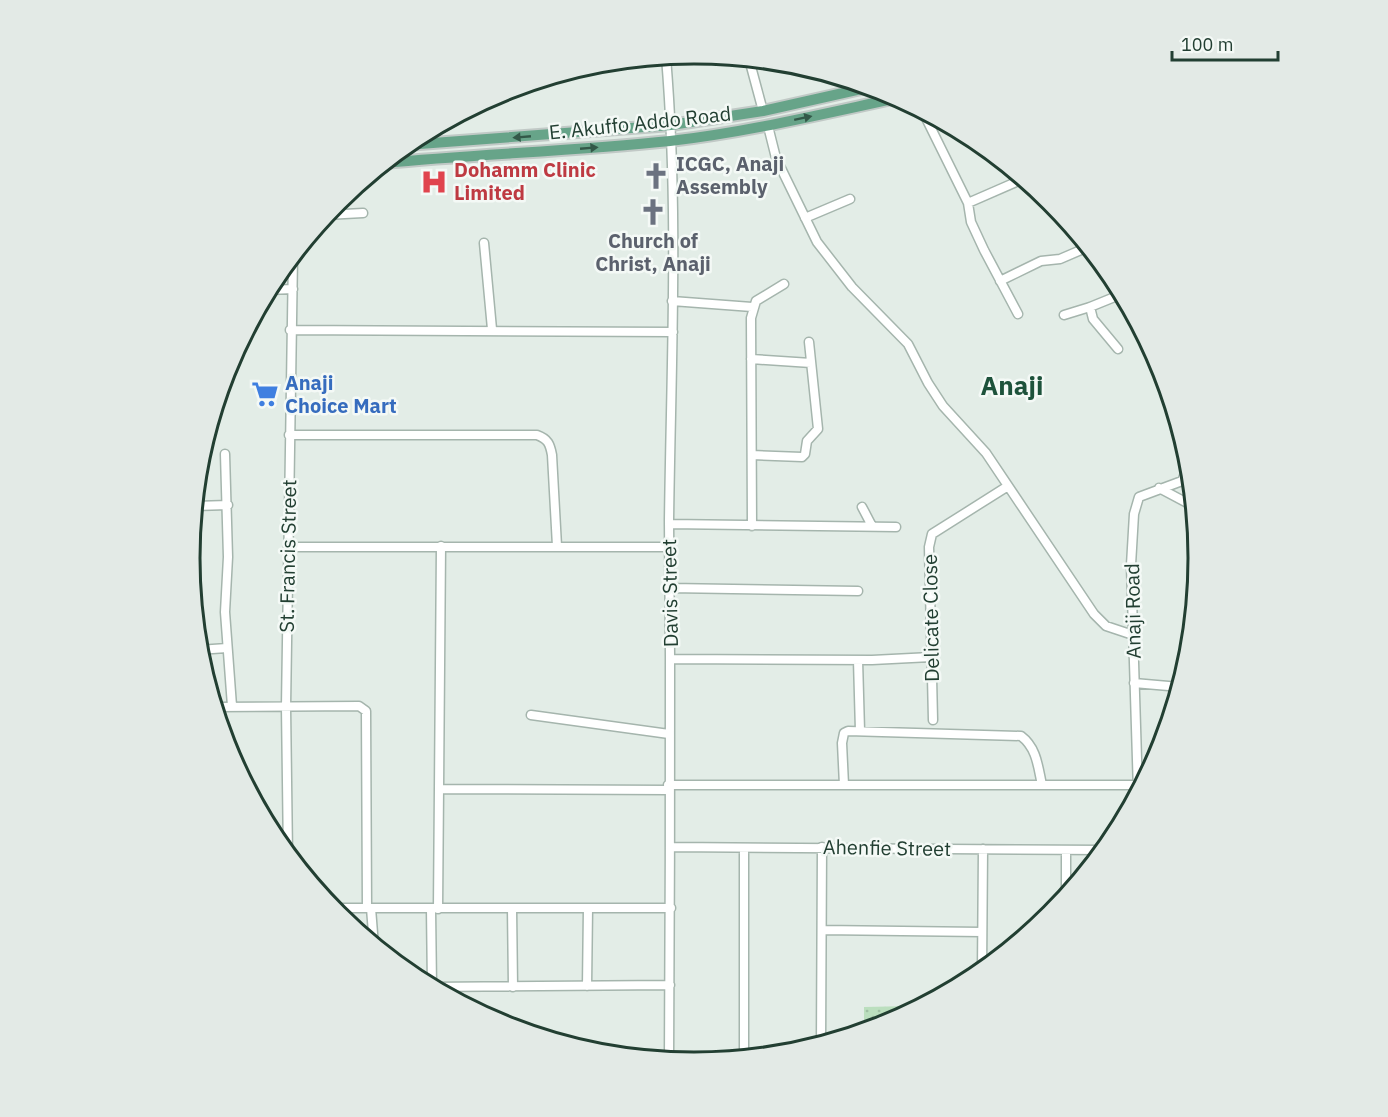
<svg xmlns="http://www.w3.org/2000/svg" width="1388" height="1117" viewBox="0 0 1388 1117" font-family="'IBM Plex Sans',sans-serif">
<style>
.grass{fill:url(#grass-dots)}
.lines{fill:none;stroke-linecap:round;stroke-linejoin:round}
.minor-casing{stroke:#a5b5ad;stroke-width:11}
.major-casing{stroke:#c1c9c6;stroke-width:14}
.minor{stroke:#fff;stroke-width:8}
.major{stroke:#67a489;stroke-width:10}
.oneway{fill:#335848}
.labels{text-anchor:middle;stroke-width:5;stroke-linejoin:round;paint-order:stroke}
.street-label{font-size:20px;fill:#223f32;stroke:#f4f9f6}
.worship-label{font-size:20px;font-weight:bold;fill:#5b616d;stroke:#f4f9f6;text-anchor:start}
.health-label{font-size:20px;font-weight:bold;fill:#be3a42;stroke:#f4f9f6;text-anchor:start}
.shop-label{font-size:20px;font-weight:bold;fill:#366cbe;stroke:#f4f9f6;text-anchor:start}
.district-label{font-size:26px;font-weight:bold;fill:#1d523b;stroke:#f4f9f6}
.rim{fill:none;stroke:#223f32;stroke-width:3}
</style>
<defs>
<pattern id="grass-dots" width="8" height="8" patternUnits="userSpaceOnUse" patternTransform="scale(1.5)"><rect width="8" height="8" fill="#bbdfbe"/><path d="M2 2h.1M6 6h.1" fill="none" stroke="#a0c0a4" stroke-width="1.8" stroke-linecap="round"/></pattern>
</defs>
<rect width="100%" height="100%" fill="#e3ede7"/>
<path class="grass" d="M911 1006V1012L887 1025 864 1031V1007Z"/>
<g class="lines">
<defs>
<path id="minor" d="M666 57C679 211 671 366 669 521 669 566 670 612 670 657 670 792 670 926 669 1061
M749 59 763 111
M580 68 687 55
M923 112 968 203 971 222 984 250 1018 314
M768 126 776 158 817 242 852 287 908 344 928 383 943 406 986 453 1094 614 1106 626 1133 635
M968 203 1023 179
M326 215 363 213
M805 218 850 199
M484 243 492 329
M1000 281 1041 261 1060 259 1088 247
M268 290 293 289
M672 301 752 307
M1090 307 1093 319 1118 349
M1064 315 1090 307 1122 294
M290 330 673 332
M751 359 811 363
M289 435H537C548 439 550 444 552 455L557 546
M225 454 228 557 225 612 232 706
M752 455 802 457 805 454 807 441 818 429 809 342
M1159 488 1193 506
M195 506 228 505
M862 507 872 526
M669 524 896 527
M752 526 751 318 756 301 784 284
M288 547H669
M670 588 858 591
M198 650 227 648
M670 659 872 660 931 657
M858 660 860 731
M1134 683 1180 687
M214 707 359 706 366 711 367 908
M531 715 669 734
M933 720 929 547 932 534 1008 486
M668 785H1138
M844 785 842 743 844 733 848 731 1021 736C1037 748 1038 767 1042 785
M439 789 669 790
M1138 792 1131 565 1134 514 1139 497 1182 481 1189 464
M671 847 1104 850
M288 855 286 707 293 256
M1066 897V850
M331 908H671
M371 908 374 946
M512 908 513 987
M431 909 432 987
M438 909 441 546
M822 930 982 932
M982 971 983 849
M587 986 588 908
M431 987 670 985
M821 1045 822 847
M744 1058V848"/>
<path id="major" d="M406 145 671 125 763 111 870 87
M384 163C479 154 575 151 670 141 747 132 822 114 897 98"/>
</defs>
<use href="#minor" class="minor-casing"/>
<use href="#major" class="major-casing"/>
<use href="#minor" class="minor"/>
<use href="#major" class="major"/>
</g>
<defs><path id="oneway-solid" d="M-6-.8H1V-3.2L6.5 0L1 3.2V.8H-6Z" transform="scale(1.5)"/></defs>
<g class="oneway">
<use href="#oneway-solid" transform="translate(803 118) rotate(-12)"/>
<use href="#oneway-solid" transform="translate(522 137) rotate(175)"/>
<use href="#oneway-solid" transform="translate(589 148) rotate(-5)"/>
</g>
<defs>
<symbol id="church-bare" viewBox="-9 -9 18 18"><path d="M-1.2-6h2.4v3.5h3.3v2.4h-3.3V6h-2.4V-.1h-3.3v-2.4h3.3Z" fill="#6b7280" stroke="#f4f9f6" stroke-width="2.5" paint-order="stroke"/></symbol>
<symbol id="hospital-bare" viewBox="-9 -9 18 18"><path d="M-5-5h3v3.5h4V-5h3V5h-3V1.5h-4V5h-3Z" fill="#e0444e" stroke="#f4f9f6" stroke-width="2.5" paint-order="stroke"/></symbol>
<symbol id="supermarket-bare" viewBox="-9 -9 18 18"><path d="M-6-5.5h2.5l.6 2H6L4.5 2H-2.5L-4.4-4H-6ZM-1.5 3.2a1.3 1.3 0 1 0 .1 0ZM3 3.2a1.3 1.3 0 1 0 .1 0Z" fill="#3f7fe0" stroke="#f4f9f6" stroke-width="2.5" paint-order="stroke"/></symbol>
</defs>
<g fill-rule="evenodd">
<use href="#church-bare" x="637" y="157" width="38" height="38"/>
<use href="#hospital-bare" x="415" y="163" width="38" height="38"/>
<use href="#church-bare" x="634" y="193" width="38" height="38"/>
<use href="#supermarket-bare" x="246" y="375" width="38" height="38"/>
</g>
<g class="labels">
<g class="street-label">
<text transform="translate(640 123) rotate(-6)" y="7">E. Akuffo Addo Road</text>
<text transform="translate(288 556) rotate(-89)" y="7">St. Francis Street</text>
<text transform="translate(670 593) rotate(-91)" y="7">Davis Street</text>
<text transform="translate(1133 611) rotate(-91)" y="7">Anaji Road</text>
<text transform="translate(931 618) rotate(-91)" y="7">Delicate Close</text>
<text transform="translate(887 848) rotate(1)" y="7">Ahenfie Street</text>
</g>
<g class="worship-label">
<text x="676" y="171">ICGC, Anaji<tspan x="676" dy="23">Assembly</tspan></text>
<text x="653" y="248" text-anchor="middle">Church of<tspan x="653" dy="23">Christ, Anaji</tspan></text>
</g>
<g class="health-label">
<text x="454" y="177">Dohamm Clinic<tspan x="454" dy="23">Limited</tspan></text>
</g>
<g class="shop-label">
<text x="285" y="390">Anaji<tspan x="285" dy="23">Choice Mart</tspan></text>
</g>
<g class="district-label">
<text x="1012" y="395">Anaji</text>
</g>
</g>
<path d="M0 0H1388V1117H0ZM200 558a494 494 0 1 1 988 0a494 494 0 1 1-988 0Z" fill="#e3eae6" fill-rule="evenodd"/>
<path class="rim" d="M200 558a494 494 0 1 1 988 0a494 494 0 1 1-988 0Z"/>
<path d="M1172 51v9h106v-9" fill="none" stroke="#223f32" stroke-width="3"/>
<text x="1181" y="51" font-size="18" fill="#223f32" stroke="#f4f9f6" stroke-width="4.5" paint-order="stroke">100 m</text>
</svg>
